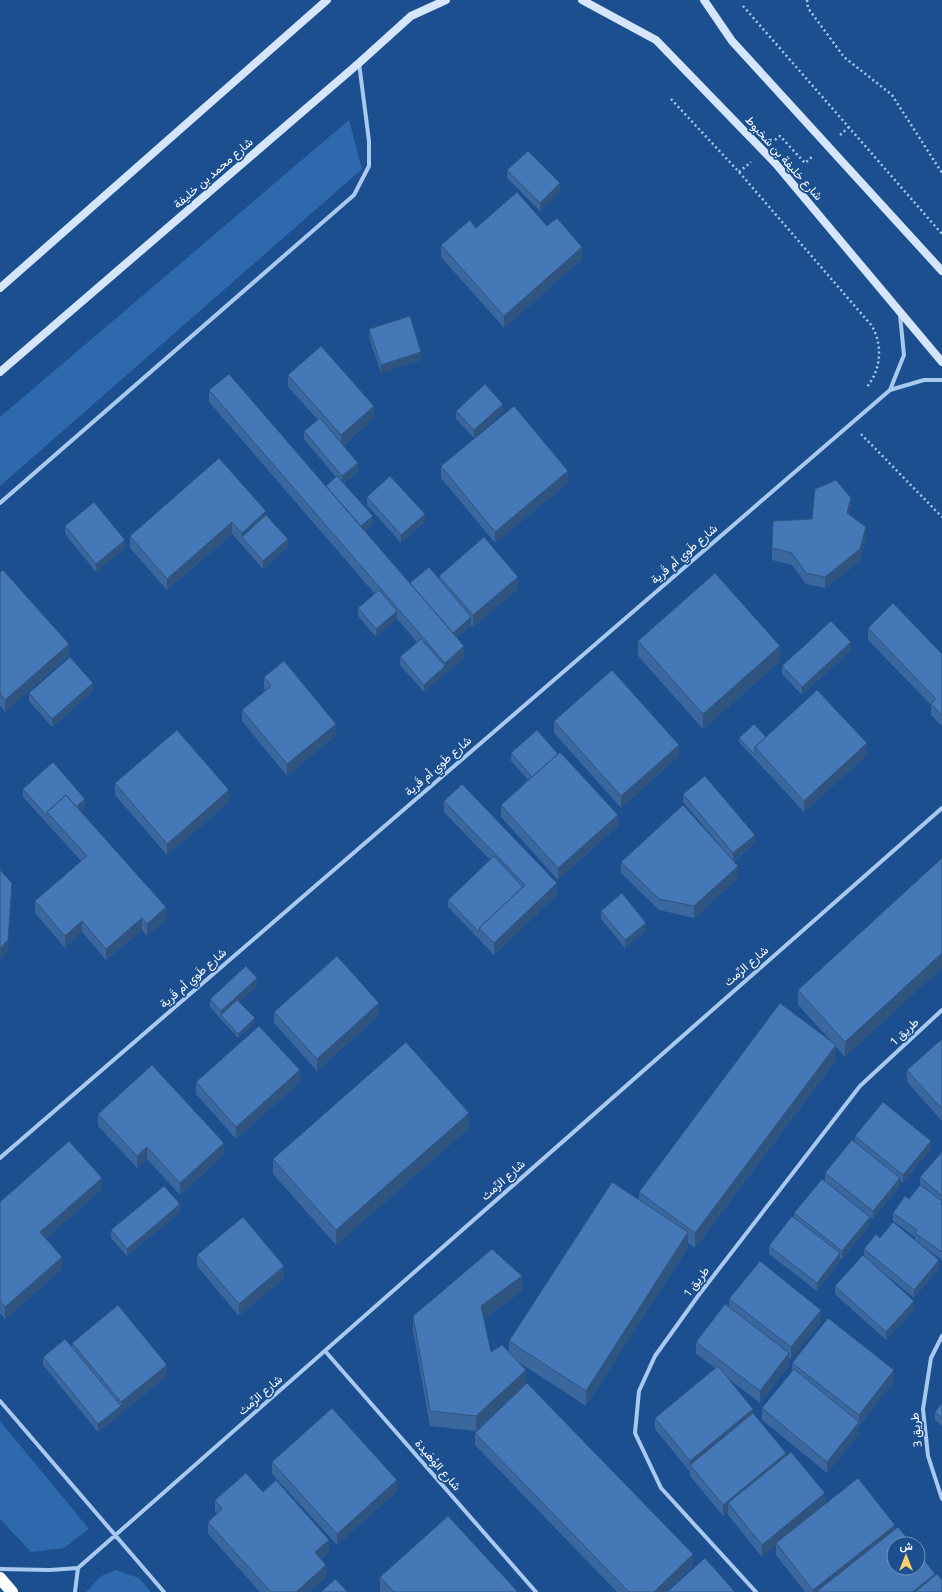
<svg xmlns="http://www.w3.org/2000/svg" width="942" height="1592" viewBox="0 0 942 1592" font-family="'Titillium Web',Vazirmatn,sans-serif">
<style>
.green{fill:#2e69ad}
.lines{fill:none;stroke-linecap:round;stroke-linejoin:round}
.path{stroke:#a9c9ee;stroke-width:2.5;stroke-dasharray:2 3;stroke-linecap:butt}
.street{stroke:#a9c9ee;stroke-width:4}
.secondary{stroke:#d6e6fa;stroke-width:8}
.highway{stroke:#fff;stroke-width:12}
.wall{fill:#3a679d}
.shaded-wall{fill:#305480}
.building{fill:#4478b7;stroke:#305480}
.labels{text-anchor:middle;stroke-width:3.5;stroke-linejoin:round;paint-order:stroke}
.street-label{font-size:12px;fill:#fff;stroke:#1b4f8f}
</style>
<rect width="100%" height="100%" fill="#1b4f8f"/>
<path class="green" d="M349 120 362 169 0 486V417Z
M0 1421 89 1529 64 1548 31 1552 0 1519Z
M116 1570 139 1578 151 1592H86L101 1576Z"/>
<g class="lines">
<path class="path" d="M807 0 808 8 844 57 892 95 942 173
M743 6 942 234
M671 99 739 172 872 326C883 346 881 369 867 387
M840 135 849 127
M775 140 780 136 805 163 813 156
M739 172 751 162
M861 434 942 517"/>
<path class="street" d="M890 390 904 355 900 315
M0 503 354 195 369 166V141L359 63
M0 1158 890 390 924 380H942
M942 1336 931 1358 923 1409 928 1456 942 1499
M325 1351 536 1592
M0 1401 164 1592
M0 1569 50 1570 78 1568 942 808
M75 1592 78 1568
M756 1592 661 1488 635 1433 639 1391 655 1356 698 1296 860 1086 942 1010"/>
<path class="secondary" d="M582 0 656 40 776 164 942 362
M704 0 732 41 942 271
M0 288 327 0
M0 372 359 63 411 16 446 0"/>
<path class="highway" d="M0 1578 12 1592"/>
</g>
<path class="wall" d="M507 170 560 191 540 211 507 178Z
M547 226 582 259 504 328 441 257V245Z
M369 329 421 360 381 373 369 337Z
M288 375 374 418 343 446 358 471 344 483 373 524 365 531 410 583 439 579V576L518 589 473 627 471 625 457 637 464 658 424 692 400 665V657L417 642 397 619 376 637 358 616V608L375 594 209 402V390L326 486 336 477 304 439V431L318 420 288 387Z
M456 411 503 412 474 438 456 419Z
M441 466 568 483 495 543 441 478Z
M367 497 425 522 401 543 367 505Z
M851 510 849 515 866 538 860 561 825 588 806 584 792 565 772 560V548Z
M266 515 288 547 263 569 232 534 167 590 130 548V536Z
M65 526 125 548 96 572 65 534Z
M0 572 69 655 5 712 0 706Z
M868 628 942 654V726L931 715V705L868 640Z
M638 641 780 661 703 729 638 656Z
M851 650 802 695 782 674V666Z
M264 677 336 735 287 776 242 721V710L266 690 264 689Z
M93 691 52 727 29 701V693Z
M554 721 679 756 621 808 554 733Z
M766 737 867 755 804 812 739 742V738Z
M511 753 618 826 558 880 501 817V805L528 780 511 761Z
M115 783 229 802 167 855 115 795Z
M23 789 85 807 80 812 166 919 147 936 142 930 106 960 82 932 65 948 35 913V901L81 861 23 797Z
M683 794 755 843 734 861 738 878 694 918 659 910 621 873V862L723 849 683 802Z
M444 801 557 895 494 955 448 907V900L490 860 444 812Z
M942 858 845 1057 836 1047V1060L695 1248 688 1243V1247L586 1406 520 1363 526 1384 693 1566 666 1592H617L475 1445V1433L494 1415 476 1431 430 1426 413 1331V1316L522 1291 484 1319 491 1352H509V1341L639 1200V1192L830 1040 798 1005V990Z
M601 911 646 931 625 948 601 919Z
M257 986 239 1002 255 1023 238 1038 210 1007V999Z
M274 1012 379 1015 317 1071 274 1023Z
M942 1039V1121L907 1082V1070Z
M196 1082H300L236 1139 196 1094Z
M98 1114 224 1155 180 1195 147 1159 137 1168 98 1126Z
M469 1128 336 1245 273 1174V1159Z
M855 1136 931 1149 903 1183 900 1180V1186L873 1219 825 1181V1173L855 1142Z
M942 1152V1260L916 1241 939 1268 914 1298 875 1266 914 1309 886 1340 835 1294V1286L864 1256V1249L880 1238 915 1240V1237L893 1221V1213L909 1199 920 1185V1177Z
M102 1189 45 1239 62 1269 5 1319 0 1313V1202Z
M180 1212 127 1256 111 1238V1230Z
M794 1213 870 1225 842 1259 840 1258V1261L817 1291 769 1254V1246L794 1218Z
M197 1255 284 1278 239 1316 197 1266Z
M729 1299 821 1322 791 1359 789 1358V1365L760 1403 726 1377 753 1413 786 1456 825 1504 895 1529 935 1576 942 1592H805L776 1555V1545L762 1557 728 1515V1512L723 1516 690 1476V1472L655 1429V1418L715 1368 696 1354V1342L729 1307Z
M72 1343 167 1376 98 1432 43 1365V1357L72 1346Z
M792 1363 894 1381 859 1426V1434L827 1473 762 1420V1408L792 1371Z
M942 1403V1426L935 1420V1412Z
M272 1462 397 1491 337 1545 272 1474Z
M263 1492 329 1551 321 1559 326 1577 309 1592H260L208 1534V1522L217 1514 215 1512V1500Z
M380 1577 518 1592H380Z"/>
<path class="shaded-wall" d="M560 183V191L540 211V203Z
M582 247V259L504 328V316Z
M421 352V360L381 373V365Z
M503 404V412L474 438V430Z
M374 406V418L341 447V435Z
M358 463V471L342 484V476Z
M568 471V483L495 543V532Z
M851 498V510L847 525V513Z
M266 511V523L242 537V545V533Z
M425 514V522L401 543V535Z
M373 516V524L359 536V528Z
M232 522V534L167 590V579Z
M866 527V538L860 561 825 588V577Z
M288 539V547L263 569V561Z
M125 540V548L96 572V564Z
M518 577V589L473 627V615Z
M397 611V619L376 637V629Z
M471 617V625L451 642V634Z
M851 642V650L802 695V687Z
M69 644V655L5 712V700Z
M464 646V658L424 692V685L445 666V663Z
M780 646V661L703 729V714Z
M93 683V691L52 727V719Z
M336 724V735L287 776V764Z
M867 743V755L804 812V801Z
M679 745V756L621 808V796Z
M229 790V802L167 855V844Z
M85 799V807L75 817V809Z
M618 815V826L558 880V868Z
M755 835V843L733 861V853Z
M738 866V878L694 918V906Z
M12 883V895L8 951 0 961V949Z
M557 883V895L494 955V943Z
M166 907V919L147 936V924Z
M142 918V930L106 960V949Z
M82 921V932L65 948V936Z
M646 923V931L625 948V940Z
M942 953V968L845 1057V1042Z
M257 978V986L223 1017 221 1015V1011Z
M379 1003V1015L317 1071V1059Z
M255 1018V1023L238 1038V1034Z
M836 1045V1060L695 1248V1233Z
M300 1070V1082L236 1139V1127Z
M469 1113V1128L336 1245V1230Z
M931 1141V1149L903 1183V1175Z
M224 1143V1155L180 1195V1183Z
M147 1147V1159L137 1168V1156Z
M102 1178V1189L40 1244V1232Z
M900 1178V1186L873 1219V1211Z
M180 1204V1212L127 1256V1249Z
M870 1217V1225L842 1259V1251Z
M688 1232V1247L586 1406V1391Z
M840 1253V1261L817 1291V1283Z
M62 1257V1269L5 1319V1307Z
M939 1260V1268L914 1298V1290Z
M284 1266V1278L239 1316V1304Z
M522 1276V1291L481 1321V1306Z
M914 1301V1309L886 1340V1332Z
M821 1310V1322L791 1359V1347Z
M789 1353V1365L760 1403V1391Z
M167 1365V1376L98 1432V1424L121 1406V1402Z
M526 1370V1385L476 1431V1416Z
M894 1370V1381L859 1426V1434L827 1473V1462L859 1423V1415Z
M753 1409V1421L690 1465V1461Z
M786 1453V1465L728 1503V1512L723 1516V1505Z
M397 1480V1491L337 1545V1534Z
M825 1493V1505L776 1543V1545L762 1557V1545Z
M895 1525V1537L825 1592H813V1590Z
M329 1540V1551L315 1564V1552Z
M693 1554V1566L666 1592H654Z
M326 1565V1577L309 1592H296Z
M935 1574V1585L927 1592H912Z"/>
<path class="building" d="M528 151 560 183 540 203 507 170Z
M517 192 547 226 557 218 582 247 504 316 441 245 470 220 476 228Z
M410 316 421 352 381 365 369 329Z
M321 346 374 406 341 435 288 375Z
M229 374 464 646 445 663 209 390Z
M485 384 503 404 474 430 456 411Z
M514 406 568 471 495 532 441 466Z
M320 418 358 463 342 476 304 431Z
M219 458 266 511 242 533 232 522 167 579 130 536Z
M337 476 373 516 361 526 326 486Z
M390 476 425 514 401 535 367 497Z
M836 480 851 498 847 513 866 527 860 549 825 577 806 573 792 553 772 548 773 521 812 519 815 489Z
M94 502 125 540 96 564 65 526Z
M266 515 288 539 263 561 242 537Z
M484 537 518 577 473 615 439 576Z
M429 567 471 617 453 633 410 583Z
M3 570 69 644 5 700 0 694V572Z
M715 573 780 646 703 714 638 641Z
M379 590 397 611 376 629 358 608Z
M893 603 942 654V715L931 704 936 699 868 628Z
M831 621 851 642 802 687 782 666Z
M421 639 445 666 424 685 400 657Z
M70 657 93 683 52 719 29 693Z
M284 661 336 724 287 764 242 710 271 686 264 677Z
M612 670 679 745 621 796 554 721Z
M817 690 867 743 804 801 755 747Z
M754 724 766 737 755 747V755L739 738Z
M177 730 229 790 167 844 115 783Z
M537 730 558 754 532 777 511 753Z
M560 752 618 815 558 868 501 805Z
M53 762 85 799 76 807 66 795 47 812V816L23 789Z
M705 776 755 835 733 853 683 794Z
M462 784 557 883 494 943 479 928 525 885 444 801Z
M66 795 166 907 147 924 142 918 106 949 82 921 65 936 35 901 87 856 47 812Z
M683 805 738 866 694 906 659 899 621 862Z
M494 856 523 887 479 928V932L448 900Z
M942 858V953L845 1042 798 990Z
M0 870 12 883 8 940 0 949Z
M622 893 646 923 625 940 601 911Z
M337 956 379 1003 317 1059 274 1012Z
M246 966 257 978 221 1011 210 999Z
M237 1000 255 1018 238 1034 221 1015Z
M780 1003 836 1045 695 1233 639 1192Z
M259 1026 300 1070 236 1127 196 1082Z
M942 1039V1109L907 1070Z
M406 1042 469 1113 336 1230 273 1159Z
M152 1065 224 1143 180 1183 147 1147 137 1156 98 1114Z
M883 1102 931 1141 903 1175 855 1136Z
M852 1140 900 1178 873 1211 825 1173Z
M69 1141 102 1178 40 1232 62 1257 5 1307 0 1301V1202Z
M942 1152V1196L920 1177Z
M822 1179 870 1217 842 1251 794 1213Z
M612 1182 688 1232 586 1391 509 1341Z
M920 1185 942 1201 941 1205H942V1252L915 1233 917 1230 893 1213 905 1196 909 1199Z
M164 1186 180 1204 127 1249 111 1230Z
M792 1216 840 1253 817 1283 769 1246Z
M243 1217 284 1266 239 1304 197 1255Z
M893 1222 939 1260 914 1290 864 1249 876 1234 880 1238Z
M492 1249 522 1276 481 1306 491 1352 502 1345 526 1370 476 1416 430 1411 413 1316Z
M863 1255 914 1301 886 1332 835 1286Z
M760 1261 821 1310 791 1347 729 1299Z
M725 1304 789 1353 760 1391 696 1342Z
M118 1305 167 1365 121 1402 72 1343Z
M828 1318 894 1370 859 1415 792 1363Z
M65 1339 121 1406 98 1424 43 1357Z
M718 1366 753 1409 690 1461 655 1418Z
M794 1369 859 1422 827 1462 762 1408Z
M527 1383 693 1554 654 1592H629L475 1433Z
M942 1403V1418L935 1412Z
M332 1408 397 1480 337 1534 272 1462Z
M753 1413 786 1453 723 1505 690 1465Z
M791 1452 825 1493 762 1545 728 1503Z
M246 1473 263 1492 276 1480 329 1540 315 1552 326 1565 296 1592H271L208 1522 222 1509 215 1500Z
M858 1478 895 1525 813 1590 776 1543Z
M448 1516 518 1592H394L380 1577Z
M898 1527 912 1544H894V1568H918V1552L935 1574 912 1592H816Z
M705 1558 735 1592H667Z
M937 1574 942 1580V1592H915Z
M335 1579 348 1592H321Z"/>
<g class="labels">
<g class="street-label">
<text transform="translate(784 158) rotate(48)" y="4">شارع خليفة بن شخبوط</text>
<text transform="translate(213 173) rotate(-41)" y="4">شارع محمد بن خليفة</text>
<text transform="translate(684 554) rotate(-41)" y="4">شارع طَوي أم قَرية</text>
<text transform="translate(438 766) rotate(-41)" y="4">شارع طَوي أم قَرية</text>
<text transform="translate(746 966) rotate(-41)" y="4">شارع الرِّمث</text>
<text transform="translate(193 978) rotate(-41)" y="4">شارع طَوي أم قَرية</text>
<text transform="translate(904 1032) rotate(-43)" y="4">طريق 1</text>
<text transform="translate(503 1180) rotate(-42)" y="4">شارع الرِّمث</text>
<text transform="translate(696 1282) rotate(-53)" y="4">طريق 1</text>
<text transform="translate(260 1395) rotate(-41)" y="4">شارع الرِّمث</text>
<text transform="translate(916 1430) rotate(-96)" y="4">طريق 3</text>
<text transform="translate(438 1465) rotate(49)" y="4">شارع الوُهَيدة</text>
</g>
</g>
<g transform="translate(906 1556)"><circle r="19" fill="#1b4f8f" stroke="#7695bc"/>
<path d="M0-3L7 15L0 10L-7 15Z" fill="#ffd166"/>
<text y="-6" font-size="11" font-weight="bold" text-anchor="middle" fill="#ffffff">ش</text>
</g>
</svg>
